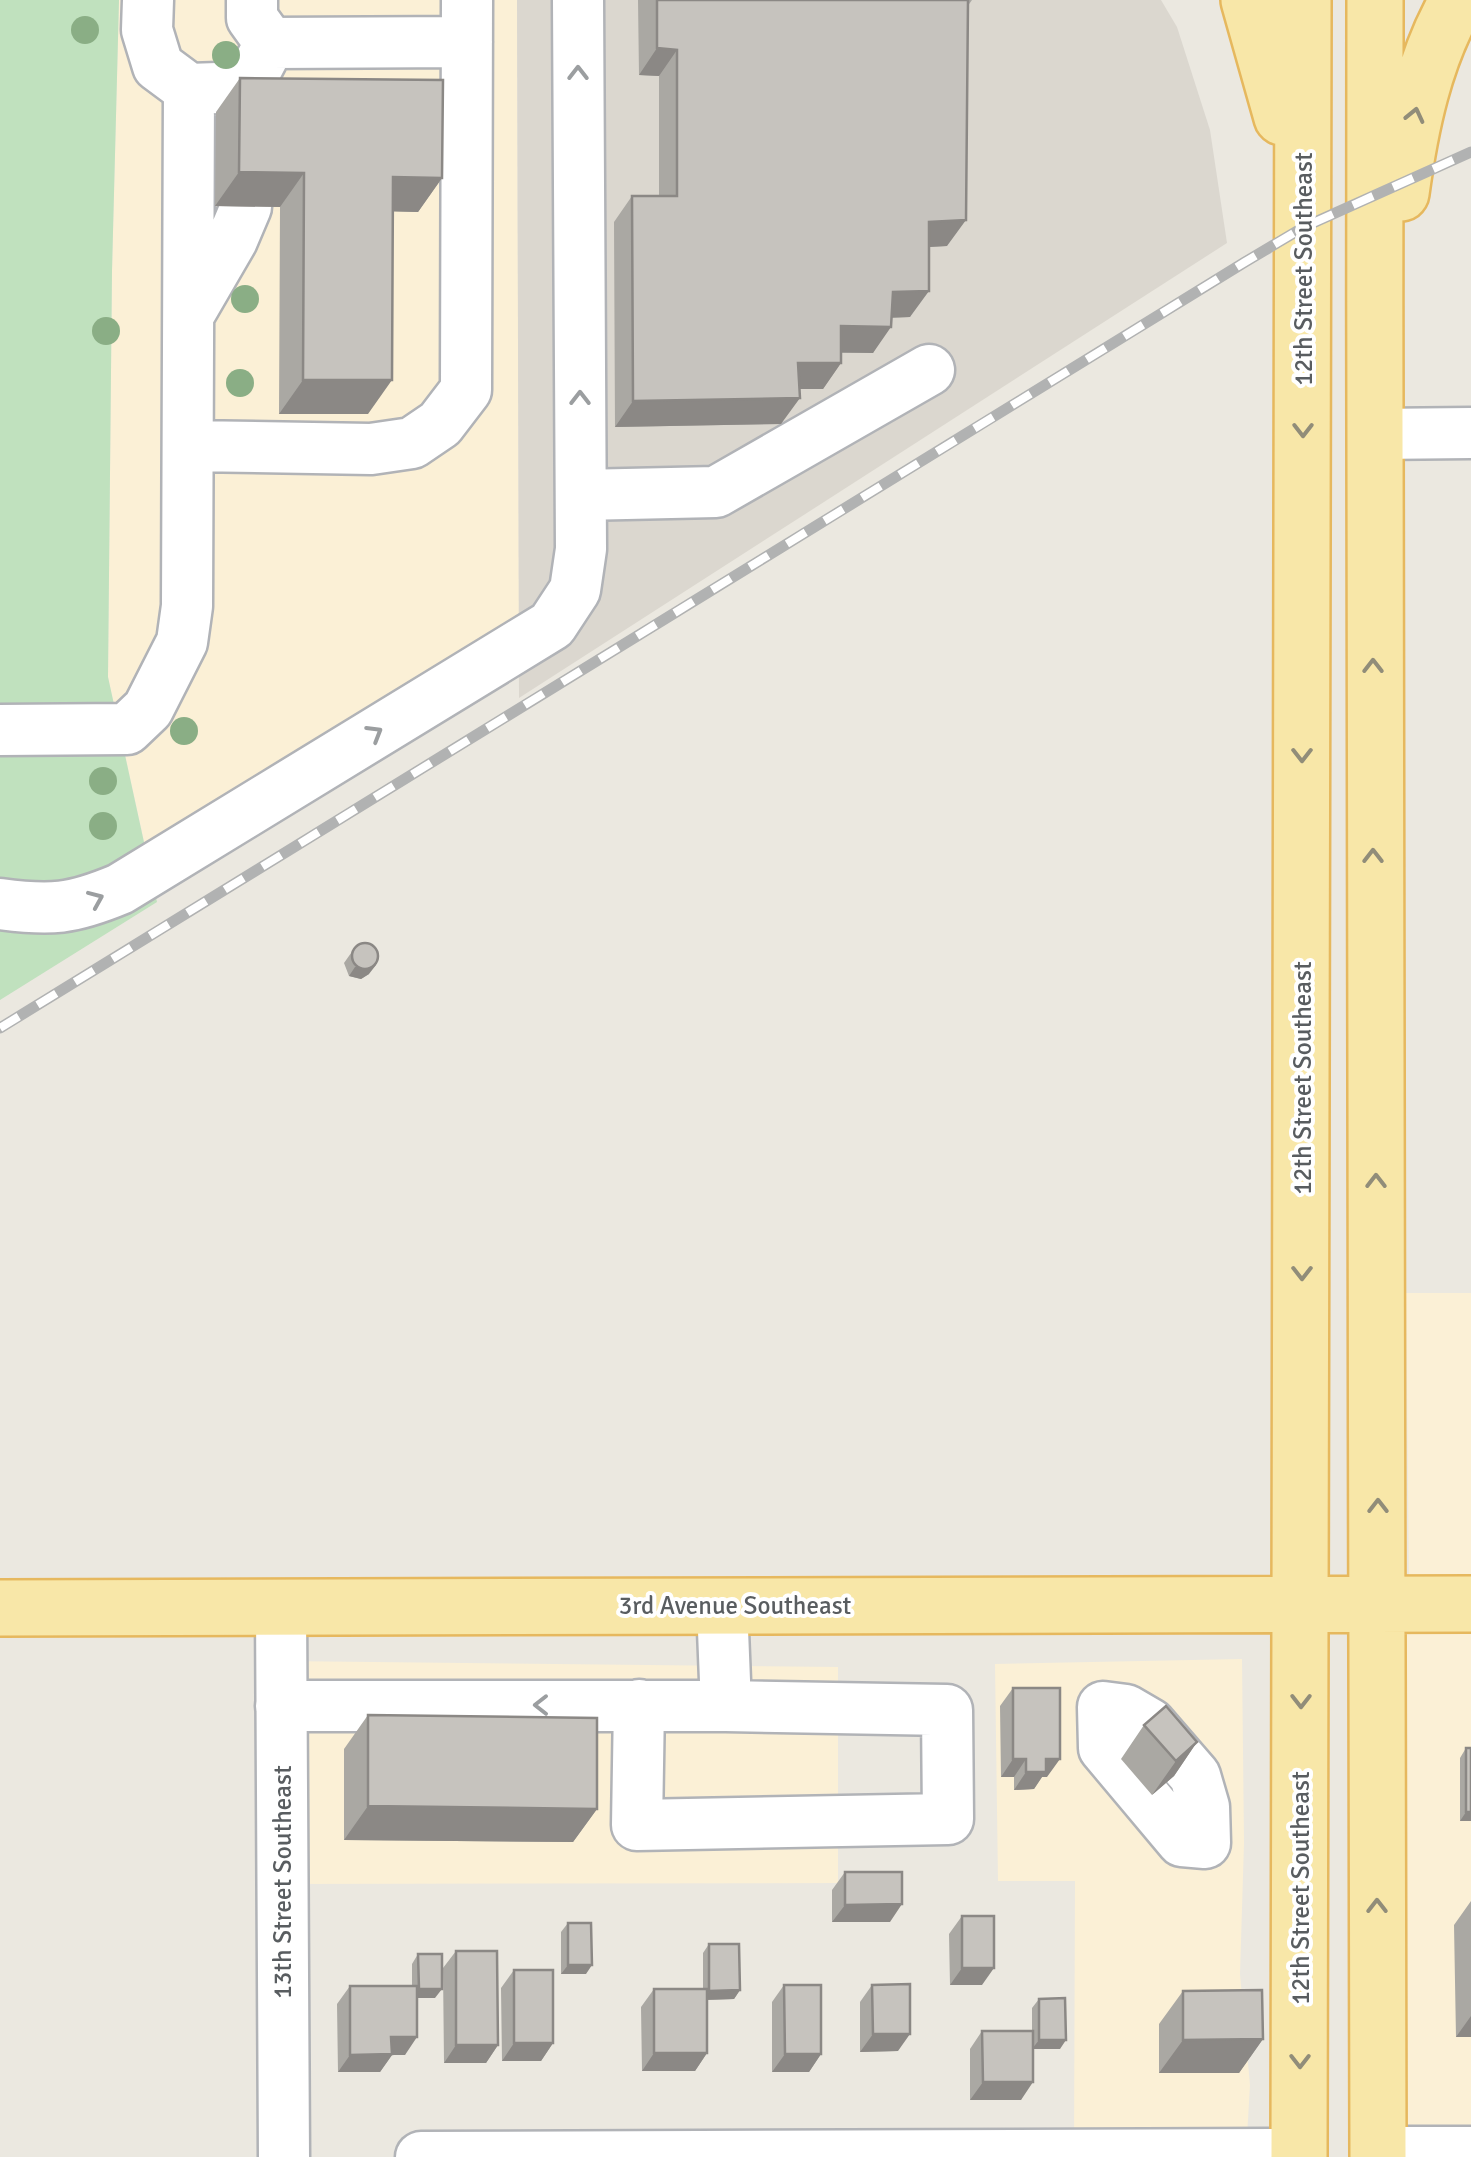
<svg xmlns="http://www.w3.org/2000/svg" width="1471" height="2157" viewBox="0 0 1471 2157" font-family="Signika,sans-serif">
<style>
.commercial{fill:#fbf0d6}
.education{fill:#dbd7cf}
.green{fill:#c0e1be}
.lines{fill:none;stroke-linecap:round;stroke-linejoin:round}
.minor-casing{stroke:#b1b3b7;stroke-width:55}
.major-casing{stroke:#e6b85e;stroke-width:60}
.minor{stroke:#fff;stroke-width:50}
.major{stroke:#f8e7a8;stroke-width:55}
.rail-casing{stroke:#b1b2b2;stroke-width:11}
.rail{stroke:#fff;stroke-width:8;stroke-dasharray:22;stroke-linecap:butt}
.tree{fill:#8aae85}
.wall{fill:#aaa8a3}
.shaded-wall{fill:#8b8885}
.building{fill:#c6c3be;stroke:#8b8885;stroke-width:2.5}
.oneway{stroke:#9b9ea0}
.oneway2{stroke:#918d79}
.labels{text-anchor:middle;stroke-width:8;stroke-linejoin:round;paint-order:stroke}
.street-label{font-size:25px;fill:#595d60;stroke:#fff}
</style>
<rect width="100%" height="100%" fill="#ebe8e0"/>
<path class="commercial" d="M119 0H517L519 623 145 846 108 677 112 271Z
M1406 1293H1471V1582H1409Z
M1401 1631H1471V2126H1403Z
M1242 1659 1244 1843 1240 1974 1250 2085 1246 2154 1074 2155 1075 1881H998L995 1664Z
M281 1661 838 1667V1883L283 1884Z"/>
<path class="education" d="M517 0H1161L1177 27 1210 130 1227 243 519 698Z"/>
<path class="green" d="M0 0H119L112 271 108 677 157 902 0 1000Z"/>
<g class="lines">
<defs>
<path id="minor" d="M148 0 147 30 158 66 189 89 247 87 270 43
M252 0V18L270 43 467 42
M192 309 232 240 246 207
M1374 434 1471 433
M189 446 371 449 412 443 440 424 466 390 467 0
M581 495 716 492 929 370
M0 730 127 729 148 709 182 642 187 606 189 89
M0 904C51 911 72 909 120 889L552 625 575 590 581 549 578 0
M281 1607 284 2157
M639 1705 637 1825 948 1819 947 1710 726 1706 722 1605
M281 1706H726
M1103 1707 1126 1710 1150 1724 1195 1776 1204 1807 1205 1843 1182 1841 1104 1748Z
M1378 2152H1471
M421 2157 1299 2154"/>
<path id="major" d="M1249 0 1282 117
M1375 0C1374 719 1377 1438 1378 2157
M1401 193C1410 127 1424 58 1458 0
M0 1608 1471 1604
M1299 2157 1303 0"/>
</defs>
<use href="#minor" class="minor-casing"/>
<use href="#major" class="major-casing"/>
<use href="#minor" class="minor"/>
<use href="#major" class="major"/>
<defs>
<path id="rail" d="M0 1028 1245 262 1304 227 1471 152"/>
</defs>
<use href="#rail" class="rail-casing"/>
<use href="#rail" class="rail"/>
</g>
<g class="tree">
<circle cx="85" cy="30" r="14"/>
<circle cx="226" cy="55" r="14"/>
<circle cx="245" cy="299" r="14"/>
<circle cx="106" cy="331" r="14"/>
<circle cx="240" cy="383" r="14"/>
<circle cx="184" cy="731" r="14"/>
<circle cx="103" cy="781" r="14"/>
<circle cx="103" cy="826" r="14"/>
</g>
<path class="wall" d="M638 0H972L967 7 947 246 929 247 910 317 892 318 873 353H841V363L823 389H799L781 424 615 427 614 222 632 196H659V76L639 75Z
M240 78 442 178 418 212 393 211 368 414H279L280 207 215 206 216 112Z
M356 946 369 974 361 979 349 976 344 963Z
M1013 1688 1047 1777H1042L1034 1789 1014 1790V1777H1001L1000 1706Z
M368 1715 597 1809 573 1842 344 1840V1749Z
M1144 1725 1197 1742 1174 1776 1152 1795 1121 1759Z
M1466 1748 1471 1821H1460V1758Z
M845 1872 890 1922H832V1890Z
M1471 1901V2037H1456L1454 1925Z
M962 1916 982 1985H950L949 1934Z
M568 1923 586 1974H561V1932Z
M709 1944 740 1990 734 1999 707 2000V2053L695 2071H642L641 2007 654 1989H703V1953Z
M456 1951 498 2045 486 2063H444L443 1968Z
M418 1954 435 1998H417L405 2055H392L380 2072H338L337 2004 350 1986H412V1964Z
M514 1970 553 2043 541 2061H502L501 1988Z
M784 1985 821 2054 809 2072H772V2002Z
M872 1985 898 2051 860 2052V2002Z
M1183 1991 1263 2039 1239 2073H1159V2024Z
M1039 1999 1060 2049H1033L1021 2100H970V2049L982 2031H1032V2008Z"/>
<path class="shaded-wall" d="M657 48 677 50 659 76 639 75Z
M239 172 304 173 280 207 215 206Z
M393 177 442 178 418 212 369 211Z
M966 220 947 246 911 248 929 222Z
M929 291 910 317 875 318 893 292Z
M841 326 891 327 873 353 823 352Z
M798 363H841L823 389H780Z
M303 380H392L368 414H279Z
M800 398 781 424 615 427 633 401Z
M376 965 369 974 361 979 349 976 355 967Z
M1197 1742 1174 1776 1152 1795 1176 1761Z
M1013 1759H1026L1014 1777H1001Z
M1046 1759H1060L1047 1777H1042L1034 1789 1014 1790 1026 1772Z
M368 1806 597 1809 573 1842 344 1840Z
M1466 1812H1471V1821H1460Z
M902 1904 890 1922H832L845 1905Z
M568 1965H592L586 1974H561Z
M962 1968H994L982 1985H950Z
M419 1989H442L435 1998H412Z
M740 1990 734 1999 703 2000 709 1991Z
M1471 2016V2037H1456Z
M873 2034H910L898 2051 860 2052Z
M391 2037H417L405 2055H392L380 2072H338L350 2055Z
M1263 2039 1239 2073H1159L1183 2040Z
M1039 2040H1066L1060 2049H1032Z
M514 2043H553L541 2061H502Z
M456 2045H498L486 2063H444Z
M654 2053H707L695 2071H642Z
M785 2054H821L809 2072H772Z
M983 2082H1033L1021 2100H970Z"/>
<path class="building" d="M657 0H968L966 220 929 222V291L893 292 891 327 841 326V363H798L800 398 633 401 632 196H677V50L657 48Z
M240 78 443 80 442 178 393 177 392 380H303L304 173 239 172Z
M352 956a13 13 0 1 1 26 0a13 13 0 1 1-26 0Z
M1013 1688H1060V1759H1046V1772H1026V1759H1013Z
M1166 1706 1197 1742 1176 1761 1144 1725Z
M368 1715 597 1718V1809L368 1806Z
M1466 1748H1471V1812H1466Z
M845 1872H902V1904L845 1905Z
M962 1916H994V1968H962Z
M568 1923H591L592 1965H568Z
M709 1944H739L740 1990 709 1991Z
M456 1951H497L498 2045H456Z
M418 1954H442V1989H419Z
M514 1970H553V2043H514Z
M910 1984V2034H873L872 1985Z
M784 1985H821V2054H785Z
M350 1986H417V2037H391L392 2054 350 2055Z
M654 1989H707V2053H654Z
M1262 1990 1263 2039 1183 2040V1991Z
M1065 1998 1066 2040H1039V1999Z
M982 2031H1033V2082H983Z"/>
<defs><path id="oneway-chevron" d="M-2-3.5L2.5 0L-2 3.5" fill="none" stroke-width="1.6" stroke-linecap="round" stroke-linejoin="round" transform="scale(2.5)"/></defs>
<g class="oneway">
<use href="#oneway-chevron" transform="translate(578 73) rotate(-90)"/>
<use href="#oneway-chevron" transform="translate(580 398) rotate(-90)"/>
<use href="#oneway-chevron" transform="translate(375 733) rotate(-31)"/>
<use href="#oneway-chevron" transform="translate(96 899) rotate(-23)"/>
<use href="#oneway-chevron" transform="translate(541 1705) rotate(180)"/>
</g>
<g class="oneway2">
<use href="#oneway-chevron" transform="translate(1415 115) rotate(-77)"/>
<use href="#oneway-chevron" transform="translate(1303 430) rotate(90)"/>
<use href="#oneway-chevron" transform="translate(1373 666) rotate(-90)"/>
<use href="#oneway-chevron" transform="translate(1302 755) rotate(90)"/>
<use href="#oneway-chevron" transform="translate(1373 856) rotate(-90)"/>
<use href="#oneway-chevron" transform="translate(1376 1181) rotate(-90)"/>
<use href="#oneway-chevron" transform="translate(1302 1273) rotate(90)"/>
<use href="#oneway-chevron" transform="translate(1378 1506) rotate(-90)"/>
<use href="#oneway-chevron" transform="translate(1301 1701) rotate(90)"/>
<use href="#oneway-chevron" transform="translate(1377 1906) rotate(-90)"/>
<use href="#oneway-chevron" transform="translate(1300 2061) rotate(90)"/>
</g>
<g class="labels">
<g class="street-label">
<text transform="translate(1303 269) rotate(-90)" y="9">12th Street Southeast</text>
<text transform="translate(1302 1078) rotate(-90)" y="9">12th Street Southeast</text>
<text x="735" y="1614">3rd Avenue Southeast</text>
<text transform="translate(282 1882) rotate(-90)" y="9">13th Street Southeast</text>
<text transform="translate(1300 1888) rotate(-90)" y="9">12th Street Southeast</text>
</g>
</g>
</svg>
